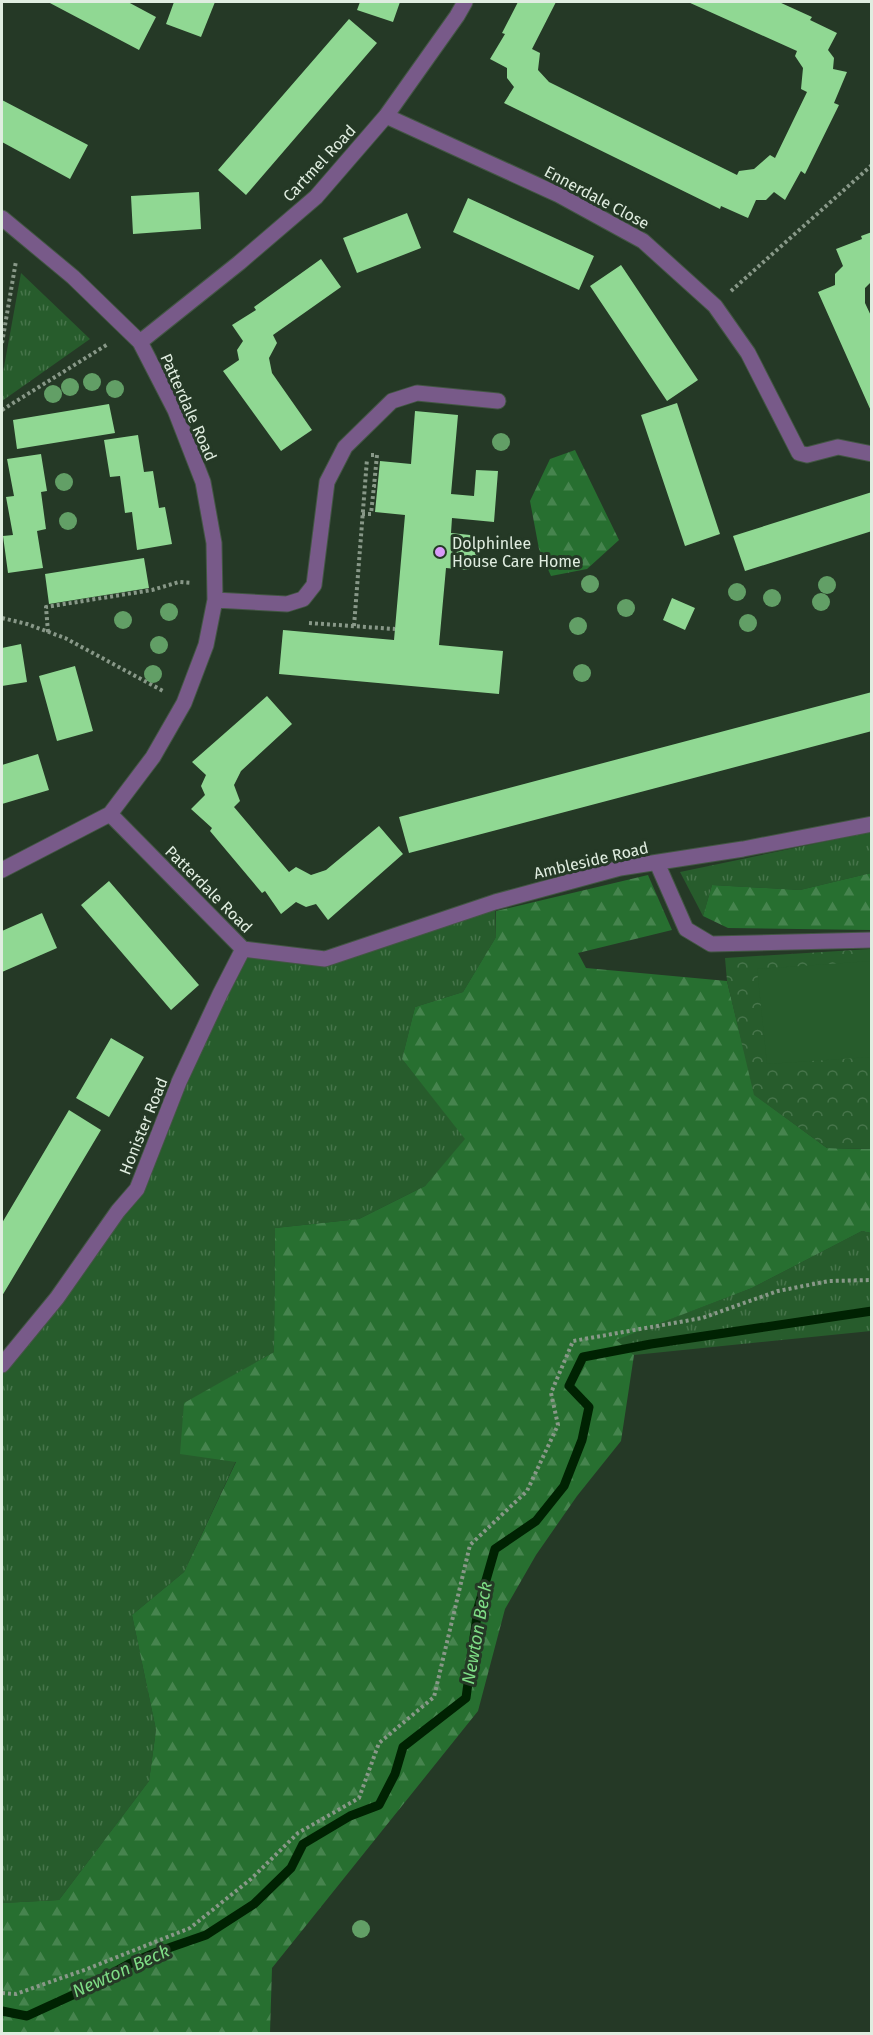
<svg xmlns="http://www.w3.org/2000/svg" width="873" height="2035" viewBox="0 0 873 2035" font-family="'Fira Sans',sans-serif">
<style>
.grass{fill:url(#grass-tufts)}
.forest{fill:url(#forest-firs)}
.park{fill:url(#park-crowns)}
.pitch{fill:#275c2c}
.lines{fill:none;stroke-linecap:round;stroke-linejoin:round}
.stream{stroke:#002202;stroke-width:9}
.building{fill:#90d893}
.minor-casing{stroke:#435644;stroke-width:17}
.path{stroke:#889888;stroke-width:4;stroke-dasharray:3 3;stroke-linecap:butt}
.minor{stroke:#785a89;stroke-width:15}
.tree{fill:#629f66}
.poi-dot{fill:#d89bf8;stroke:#253926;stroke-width:2}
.labels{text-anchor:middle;stroke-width:6;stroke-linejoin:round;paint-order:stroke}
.street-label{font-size:16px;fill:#e0ede0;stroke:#253926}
.poi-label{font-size:16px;fill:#e0ede0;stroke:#253926;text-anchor:start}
.water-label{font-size:18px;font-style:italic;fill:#7edc85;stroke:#253926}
</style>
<defs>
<pattern id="grass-tufts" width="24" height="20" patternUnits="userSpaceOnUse" patternTransform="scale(1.5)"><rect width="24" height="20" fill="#275c2c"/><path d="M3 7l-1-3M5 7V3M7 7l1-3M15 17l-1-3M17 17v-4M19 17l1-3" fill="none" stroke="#46744a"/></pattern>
<pattern id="forest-firs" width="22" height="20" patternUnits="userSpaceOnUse" patternTransform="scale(1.5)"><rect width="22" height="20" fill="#276f30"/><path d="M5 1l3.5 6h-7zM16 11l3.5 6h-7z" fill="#46844e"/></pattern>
<pattern id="park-crowns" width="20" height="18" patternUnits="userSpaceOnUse" patternTransform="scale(1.5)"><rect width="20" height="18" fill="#275c2c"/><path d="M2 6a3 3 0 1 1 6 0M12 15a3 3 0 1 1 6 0" fill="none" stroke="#46744a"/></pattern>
</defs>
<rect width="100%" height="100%" fill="#253926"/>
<path class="grass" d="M21 273 90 339 2 401V378Z
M871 832V873L800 890 712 885 703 916 680 872Z
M495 902 496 937 463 992 415 1007 402 1059 466 1139 425 1186 359 1219 275 1228 274 1352 184 1404 236 1461 184 1572 132 1615 156 1730 149 1781 59 1900 2 1903V1365L118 1211 243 949 325 959Z
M862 1231 871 1233V1331L634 1355 615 1340 752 1288Z"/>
<path class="forest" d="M575 450 619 540 587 569 551 576 539 549 530 501 550 459Z
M871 873V930L728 928 703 916 712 885 800 890Z
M648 875 672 930 578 953 586 968 727 981 755 1095 827 1148 871 1149V1233L862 1231 752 1288 616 1340 634 1355 621 1441 577 1496 536 1555 505 1609 478 1711 272 1968 270 2033 2 2034V1903L59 1900 149 1781 156 1730 132 1615 184 1572 236 1462 180 1454 184 1403 274 1352 275 1228 359 1219 425 1186 465 1139 402 1059 415 1007 463 992 496 937V911Z"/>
<path class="park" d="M871 949V1149L827 1148 754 1095 727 981 725 958Z"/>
<path class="pitch" d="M871 961V1057L767 1064 757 969Z"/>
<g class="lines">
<path class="stream" d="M2 2011 27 2016 75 1994 129 1964 157 1952 206 1935 254 1904 291 1868 303 1844 350 1816 379 1805 395 1774 403 1747 466 1698 478 1608 495 1549 536 1521 564 1486 582 1440 589 1407 569 1386 583 1357 651 1344 872 1311"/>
</g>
<path class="building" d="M48 2H128L156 17 139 50Z
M174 2H215L201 37 166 24Z
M360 2H400L393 22 357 10Z
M518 2H556L532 49 540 53 538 70 549 82 737 175 739 171 754 169 770 155 775 158 807 92 801 89 803 68 795 56 797 51 688 2H779L812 17 810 20 837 33 828 50 834 58 833 69 847 72 834 103 839 105 805 174 801 171 785 200 774 192 766 200H756L748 218 721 206 720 209 504 103 514 87 507 78V68L490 59 505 34 502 33Z
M349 19 377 43 246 195 218 170Z
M2 100 88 145 70 179 2 142Z
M199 192 201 229 133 234 131 196Z
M468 198 594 256 579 290 453 232Z
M407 213 421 248 357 273 343 238Z
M872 232V281L865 288V303L872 318 871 411 818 292 835 285V274L843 266 836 249 862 239 861 236Z
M321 259 341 287 273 335 277 343 269 358 272 373 312 430 281 451 223 371 239 360 237 350 243 341 232 325 256 310 254 307Z
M621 265 698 380 667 401 590 286Z
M677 403 720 534 685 546 641 415Z
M109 404 115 433 17 449 13 420Z
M415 411 458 415 451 494 474 496 476 470 498 471 494 522 452 518 451 533 470 535 479 543 478 561 468 570 446 568 439 645 503 651 499 694 279 674 283 630 394 640 405 515 375 512 380 461 411 464Z
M138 435 144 472 153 471 159 508 165 507 172 544 137 550 132 512 125 513 120 476 110 477 104 440Z
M41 454 47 491 41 492 46 529 37 531 43 568 8 573 3 536 13 535 6 497 14 496 7 459Z
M872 492V531L745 571 733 536Z
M144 558 149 588 49 604 45 574Z
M672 598 695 608 685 630 663 620Z
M21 644 27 682 2 686V648Z
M75 666 93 731 57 741 39 676Z
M872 692V731L409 853 399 817Z
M267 696 292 724 241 771 234 785 240 801 234 807 289 872 296 867 311 875 326 870 379 826 403 854 328 920 316 904 306 907 296 902 281 914 265 891 262 893 210 831 212 828 191 809 205 795 201 786 206 775 192 762Z
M38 754 49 790 2 804V765Z
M109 881 199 985 171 1010 81 905Z
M42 913 57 948 2 972V931Z
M111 1038 144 1057 109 1117 76 1098Z
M69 1110 101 1130 2 1296V1223Z"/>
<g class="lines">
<defs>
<path id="minor" d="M386 116 559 195 643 241 715 306 748 353 799 453 807 455 838 447 872 454
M2 218 73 277 140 342 175 410 203 482 214 543 215 600 206 645 184 703 153 757 110 814 2 870
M140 342 239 263 316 197 386 116 457 16 465 2
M215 600 287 604 303 599 314 585 327 482 345 447 392 401 417 393 498 401
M110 814 243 949
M657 863 686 929 711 944 872 940
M2 1365 57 1298 118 1211 137 1189 179 1082 220 994 243 949 325 959 495 902 620 868 743 849 872 824"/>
</defs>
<use href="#minor" class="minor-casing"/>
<path class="path" d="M731 291 872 165
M2 343 16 261
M2 410 108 344
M371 455H377L374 486
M362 514H371L374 486H377
M2 618 27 624 65 638 165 692
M309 623 395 629
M354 626 367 459
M48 632 46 607 152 590 179 582 192 583
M2 1993 16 1994 87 1969 190 1928 251 1879 298 1833 359 1798 379 1743 434 1697 470 1545 527 1491 558 1425 551 1393 573 1341 702 1318 778 1291 829 1281 872 1280"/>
<use href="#minor" class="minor"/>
</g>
<g class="tree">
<circle cx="92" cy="382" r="9"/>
<circle cx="70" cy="387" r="9"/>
<circle cx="115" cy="389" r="9"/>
<circle cx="53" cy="394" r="9"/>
<circle cx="501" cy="442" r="9"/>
<circle cx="64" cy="482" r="9"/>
<circle cx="68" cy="521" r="9"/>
<circle cx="590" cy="584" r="9"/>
<circle cx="827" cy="585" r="9"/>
<circle cx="737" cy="592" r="9"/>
<circle cx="772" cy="598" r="9"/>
<circle cx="821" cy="602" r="9"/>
<circle cx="626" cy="608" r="9"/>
<circle cx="169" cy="612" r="9"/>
<circle cx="123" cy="620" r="9"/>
<circle cx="748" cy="623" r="9"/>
<circle cx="578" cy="626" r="9"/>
<circle cx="159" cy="645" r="9"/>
<circle cx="582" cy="673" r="9"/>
<circle cx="153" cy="674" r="9"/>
<circle cx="361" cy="1929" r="9"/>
</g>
<circle class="poi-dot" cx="440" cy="552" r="6"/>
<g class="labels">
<g class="street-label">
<text transform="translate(319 163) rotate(-47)" y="6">Cartmel Road</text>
<text transform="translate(597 197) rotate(28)" y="6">Ennerdale Close</text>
<text transform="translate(189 407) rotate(66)" y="6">Patterdale Road</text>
<text transform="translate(591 860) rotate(-13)" y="6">Ambleside Road</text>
<text transform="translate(209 889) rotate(45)" y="6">Patterdale Road</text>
<text transform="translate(143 1126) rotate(-68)" y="6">Honister Road</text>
</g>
<g class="poi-label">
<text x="452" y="549">Dolphinlee<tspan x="452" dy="18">House Care Home</tspan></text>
</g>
<g class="water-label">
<text transform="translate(477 1633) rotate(-80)" y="6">Newton Beck</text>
<text transform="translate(121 1971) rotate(-24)" y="6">Newton Beck</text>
</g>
</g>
<rect width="873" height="2035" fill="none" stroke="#e0ede0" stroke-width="6"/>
</svg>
